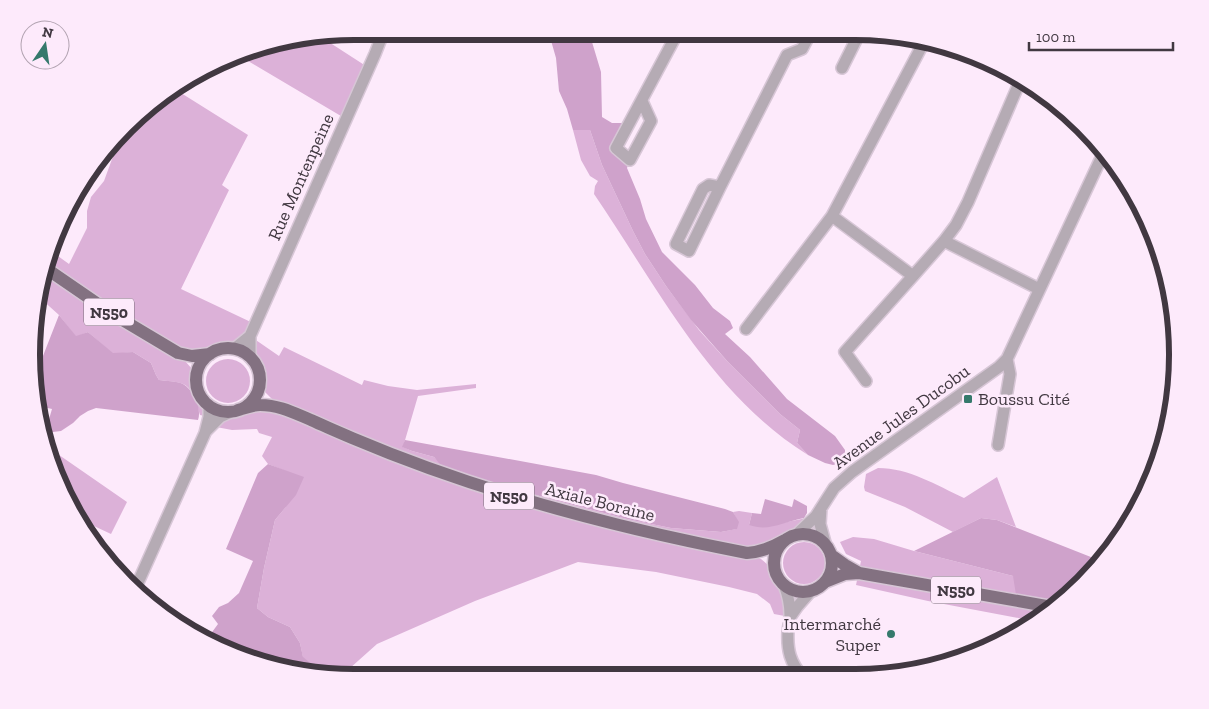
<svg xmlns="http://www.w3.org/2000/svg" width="1209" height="709" viewBox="0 0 1209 709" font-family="'Zilla Slab',serif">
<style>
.green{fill:#dcb1d8}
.forest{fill:#cfa2cb}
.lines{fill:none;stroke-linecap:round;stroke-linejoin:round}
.minor-casing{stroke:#d7c6d6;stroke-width:14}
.major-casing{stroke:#d7c6d6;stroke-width:15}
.minor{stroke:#b5abb4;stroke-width:11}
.major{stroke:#837181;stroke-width:12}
.poi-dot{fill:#35796c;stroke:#fdeafb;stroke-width:2}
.labels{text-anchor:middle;stroke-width:5;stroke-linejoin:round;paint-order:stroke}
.shield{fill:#fdeafb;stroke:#796d79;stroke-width:1}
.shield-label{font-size:16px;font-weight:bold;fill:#413841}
.street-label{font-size:18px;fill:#413841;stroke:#fdeafb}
.poi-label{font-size:18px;fill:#413841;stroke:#fdeafb;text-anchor:start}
.rim{fill:none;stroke:#413841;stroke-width:6}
</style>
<rect width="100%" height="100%" fill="#fdeafb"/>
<path class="green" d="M321 37 369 68 346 119 238 55 251 48Z
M176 88 181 93 248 135 222 185 229 190 181 289 255 324 250 336 279 356 284 347 362 385 364 380 388 386 417 390 476 384V388L418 396 403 447 412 451 434 457 443 467 520 491 627 519 671 528 721 532 736 529 738 522 733 512 739 511 752 513 749 525 782 523 816 516 796 535 775 546 748 553 761 559 768 565 775 572 779 579 784 585 790 617 774 614 770 604 757 594 729 587 656 572 578 562 475 601 377 644 340 677H333L315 673 313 665 303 658 300 643 290 627 268 617 257 608 264 568 275 520 285 508 303 478 268 464 262 456 272 437 259 433 257 429 232 430 211 426 220 417 280 407 265 392 260 385V375L256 365 250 357 243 352 234 349H225L217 350 210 354H178C184 360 193 368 196 377 197 380 196 381 197 385 198 394 203 400 209 406V417L200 415C197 404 194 389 183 384 176 381 166 381 159 380L156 375 151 363 133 352 113 354 88 332 76 337 59 315 40 298 42 271 51 251 69 264 87 228V211L91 197 104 181 119 140 158 98Z
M573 130H590L602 165 633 231 645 254 666 286 699 330 728 362 780 414 800 430 797 443 808 455C710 394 657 286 594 194L595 186 598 181 590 176 581 160Z
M206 381a22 22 0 1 1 44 0a22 22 0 1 1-44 0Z
M49 448 127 502 111 534 79 519 56 478Z
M878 468C909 468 936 485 964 498L997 477 1016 527 997 520 981 518 953 532 905 507 865 491 864 487 866 474Z
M853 537 874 539 914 551 1013 576 1052 607 1034 621 928 601 856 585 861 561 846 554 840 542Z
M783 563a21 21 0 1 1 42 0a21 21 0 1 1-42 0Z"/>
<path class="forest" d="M550 32H589L601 72 602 117 612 123H630L616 148 630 160 627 168 640 199 646 219 662 252 695 285 713 308 730 321 733 328 725 334 750 357 787 399 835 436 845 450V456L841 463 833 465 825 463 808 455 797 443 800 430 780 414 728 362 691 320 666 286 645 254 633 231 602 165 590 130H573L567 109 559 91 556 58 550 37Z
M59 315 76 336 88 332 113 353 133 352 151 363 156 375 159 380C166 381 177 381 183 384 194 390 202 409 198 420L96 408 88 411 80 416 73 423 61 431 45 433 52 409 39 406 32 375 33 360 41 361Z
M405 440 596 475 623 483 725 509 733 512 739 522 737 529 721 532 671 528 627 519 520 491 442 467 434 457 412 451 402 447Z
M268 464 304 477 296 495 275 520 264 568 257 608 268 617 290 627 300 643 303 657 313 665 315 673 250 660 207 639 218 624 212 616 219 607 228 603 239 593 253 561 226 549 258 473Z
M765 499 792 507 794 499 807 506V513L804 518C783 522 769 532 749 525L752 513 761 514Z
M981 518 997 520 1101 561 1083 583 1052 607 1017 601 1013 576 914 551Z"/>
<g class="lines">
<defs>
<path id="minor" d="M842 68 860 32
M642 101 651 121 630 160 616 148 678 32
M720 187 709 185 703 189 676 244 689 251 720 187 787 55 802 49 811 32
M832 216 913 276 845 352 866 381
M944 241 1039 289
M913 276 944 241 956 225 968 202 1021 79
M746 329 832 216 924 42
M234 349 250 336
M250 357V336L375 54 384 31
M206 431 220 417 231 412
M998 445 1010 374 1007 359
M821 508 820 524 826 546
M796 535 816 516 834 488 852 472 999 367 1007 359 1103 154
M784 585C788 595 790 604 790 615 790 620 789 625 788 631 787 650 790 663 803 677
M136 587 205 433 209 417V406
M790 617 797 607 811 591"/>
<path id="major" d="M44 267 111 313 178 353 192 356 210 354
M196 380a32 32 0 1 1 64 0a32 32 0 1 1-64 0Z
M238 410C245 408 253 405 260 405 279 405 294 413 311 420 324 426 338 432 352 438 479 492 612 527 747 553 762 552 773 547 785 540
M774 563a29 29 0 1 1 58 0a29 29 0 1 1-58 0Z
M831 555 845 565 859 573 1052 607
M825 582 845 574 859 573"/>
</defs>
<use href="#minor" class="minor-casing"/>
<use href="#major" class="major-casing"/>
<use href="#minor" class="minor"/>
<use href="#major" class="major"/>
</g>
<g class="poi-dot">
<rect x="963" y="394" width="10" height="10" rx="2.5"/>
<circle cx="891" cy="634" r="5"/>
</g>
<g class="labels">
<g class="shield">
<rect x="84" y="298.5" width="50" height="27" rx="4"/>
<rect x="484" y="482.5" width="50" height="27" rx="4"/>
<rect x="931" y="576.5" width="50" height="27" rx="4"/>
</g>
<g class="shield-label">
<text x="109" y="318">N550</text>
<text x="509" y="502">N550</text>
<text x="956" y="596">N550</text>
</g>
<g class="street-label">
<text transform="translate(301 177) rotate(-66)" y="6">Rue Montenpeine</text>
<text transform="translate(901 417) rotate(-36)" y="6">Avenue Jules Ducobu</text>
<text transform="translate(600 502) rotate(14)" y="6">Axiale Boraine</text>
</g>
<g class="poi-label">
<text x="978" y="405">Boussu Cité</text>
<text x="881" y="630" text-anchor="end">Intermarché<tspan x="881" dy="21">Super</tspan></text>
</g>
</g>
<path d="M0 0H1209V709H0ZM354 40H855A314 314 0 0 1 1169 354V355A314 314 0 0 1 855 669H354A314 314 0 0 1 40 355V354A314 314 0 0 1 354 40Z" fill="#fdeafb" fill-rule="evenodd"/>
<path class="rim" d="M354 40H855A314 314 0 0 1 1169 354V355A314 314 0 0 1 855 669H354A314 314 0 0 1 40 355V354A314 314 0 0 1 354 40Z"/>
<g transform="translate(45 45) rotate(13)"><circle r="24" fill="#fdeafb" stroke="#b2a3b1"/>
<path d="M0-4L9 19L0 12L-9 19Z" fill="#35796c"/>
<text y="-8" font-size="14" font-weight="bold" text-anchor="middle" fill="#413841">N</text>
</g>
<path d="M1029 42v8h144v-8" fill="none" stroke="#413841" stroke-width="2.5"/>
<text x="1036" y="42" font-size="15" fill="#413841" stroke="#fdeafb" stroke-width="4" paint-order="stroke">100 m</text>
</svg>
